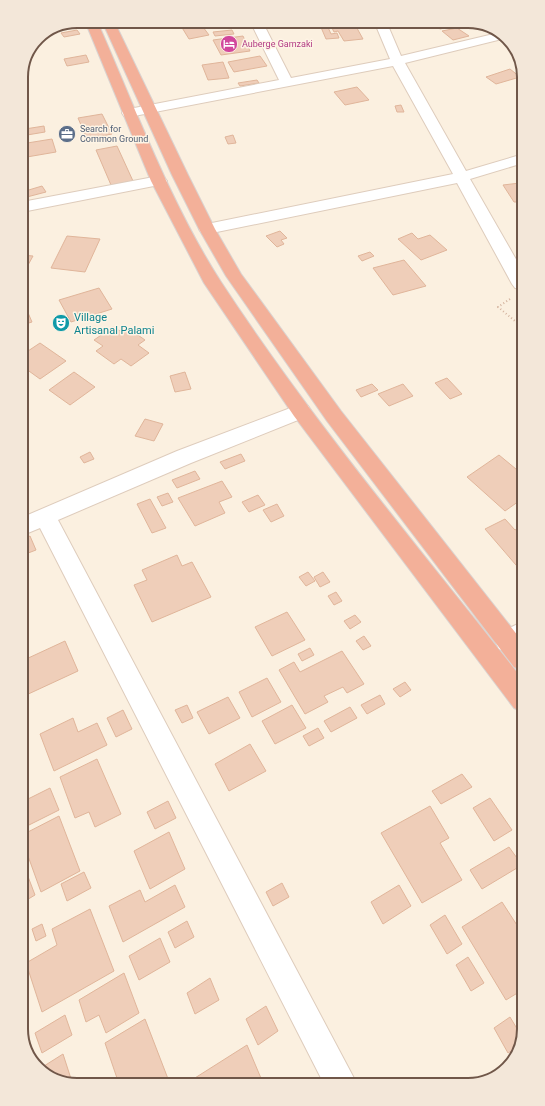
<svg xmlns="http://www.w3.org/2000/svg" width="545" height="1106" viewBox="0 0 545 1106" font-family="Roboto,sans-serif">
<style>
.building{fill:#efceb9;stroke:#e0b59a}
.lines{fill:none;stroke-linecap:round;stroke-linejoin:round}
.minor-casing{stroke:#deccbc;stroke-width:2}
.highway-casing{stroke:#dad3d0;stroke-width:2}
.path{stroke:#d3b29d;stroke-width:2;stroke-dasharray:1 2.5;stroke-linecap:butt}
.minor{fill:#fff;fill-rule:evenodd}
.highway{fill:#f3b099;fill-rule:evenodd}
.labels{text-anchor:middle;stroke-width:3;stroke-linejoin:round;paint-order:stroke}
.far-hotel-label{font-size:9px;fill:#b23c85;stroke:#fef4e5;text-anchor:start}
.far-service-label{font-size:9px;fill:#4e5e75;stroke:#fef4e5;text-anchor:start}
.culture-label{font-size:11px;fill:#0d838f;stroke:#fef4e5;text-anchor:start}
.rim{fill:none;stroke:#705749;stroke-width:2}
</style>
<rect width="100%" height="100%" fill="#fbf0e0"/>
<path class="building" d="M292 21H318V22L296 25Z
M353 21 363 39 344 41 338 31 334 32 330 24Z
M429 21H447L454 26 440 29Z
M200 23 209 35 189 39 181 26Z
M320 25H327L331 34 337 33 339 38 326 39Z
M457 28 469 36 453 40 442 31Z
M77 30 80 34 64 37 61 33Z
M232 30 234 34 215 36 213 32Z
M243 36 250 51 221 55 213 40Z
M86 55 89 62 67 66 64 59Z
M260 56 267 66 234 72 228 62Z
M223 62 229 78 208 80 202 65Z
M510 69 520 77 496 84 486 77Z
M257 80 259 83 240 86 238 83Z
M357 87 369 100 345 105 334 92Z
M401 105 404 112H397L395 106Z
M102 114 112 134 87 139 78 118Z
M44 126 45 132 27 135 25 129Z
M233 135 236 143 228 144 225 137Z
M52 139 56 152 21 158V144Z
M117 146 133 181 111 185 96 150Z
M520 183V202H514L503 185Z
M42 186 46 192 23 198 22 192Z
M280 231 287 238 281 240 284 244 277 247 266 236Z
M412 233 418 239 430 235 447 250 421 260 398 239Z
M67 236 100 239 85 272 51 268Z
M370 252 374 256 362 261 358 256Z
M22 255 33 256 22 276Z
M404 260 426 286 393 295 373 268Z
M99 288 112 309 71 322 59 300Z
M22 299 32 322 22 325Z
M113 327 122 332 128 328 145 340 138 345 149 353 131 366 121 359 114 364 96 351 103 346 94 340Z
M40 343 66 361 40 379 22 366V355Z
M74 372 95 387 70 405 49 390Z
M185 372 191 389 175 392 170 376Z
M447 378 462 394 450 399 435 383Z
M372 384 378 390 361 397 356 390Z
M403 384 413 396 389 406 378 394Z
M145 419 163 424 154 441 135 436Z
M90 452 94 459 84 463 80 457Z
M241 454 245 461 225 469 220 462Z
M499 455 522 474V499L505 511 467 477Z
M195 471 200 479 177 488 172 480Z
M222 481 232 497 219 502 225 513 195 526 178 498Z
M168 493 173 502 162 506 157 497Z
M258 495 265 505 249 512 242 502Z
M150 499 166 528 152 533 137 504Z
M277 504 284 516 271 522 263 510Z
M505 519 515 530 522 526V572L485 529Z
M30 536 36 550 23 555V540Z
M177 555 182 566 192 562 211 597 152 622 134 585 147 580 142 570Z
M308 572 315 581 306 586 299 577Z
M323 572 330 582 320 587 314 577Z
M336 592 342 601 334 605 328 596Z
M287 612 305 640 272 656 255 627Z
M355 615 361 622 350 629 344 621Z
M364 636 371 646 363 650 356 641Z
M65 641 78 671 24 696V660Z
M310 648 314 655 302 661 298 654Z
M342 651 364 684 347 693 343 687 324 696 328 702 305 714 279 670 294 662 300 672Z
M267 678 281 702 252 717 239 692Z
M405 682 411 690 400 697 393 689Z
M380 695 385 704 367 714 361 705Z
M228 697 240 718 209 734 197 712Z
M187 705 193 718 182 723 175 710Z
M292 705 306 728 275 744 262 721Z
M350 707 357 718 331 732 324 721Z
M123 710 132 729 116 737 107 718Z
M73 718 78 732 97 723 107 745 54 771 40 734Z
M318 728 324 738 309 746 303 736Z
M250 744 266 771 229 791 215 764Z
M97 759 121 814 95 827 89 812 75 818 60 777Z
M462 774 472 787 441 804 432 791Z
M50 788 59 810 25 827 24 801Z
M490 798 512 830 494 841 473 808Z
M168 801 176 818 155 829 147 812Z
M430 806 449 838 440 843 462 880 422 903 381 833Z
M59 816 80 871 41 892 28 856 24 858V834Z
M169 832 185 869 150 889 134 851Z
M509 847 522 865 482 889 470 870Z
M24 866 35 895 25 901Z
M84 872 91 888 67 901 61 884Z
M282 883 289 897 273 906 266 892Z
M175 885 185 907 123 942 109 906 140 890 145 902Z
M399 885 411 906 383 924 371 902Z
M502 902 524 936V989L506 1000 462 927Z
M90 909 114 971 42 1012 26 963 57 945 52 929Z
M445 915 462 944 447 954 430 925Z
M187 921 194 937 175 948 168 932Z
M42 924 46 936 36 941 32 929Z
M160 938 170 962 139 980 129 956Z
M468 957 484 983 471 991 456 965Z
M124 973 139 1013 106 1033 99 1015 86 1022 79 1000Z
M210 978 219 1000 195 1014 187 993Z
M266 1006 278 1031 258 1045 246 1019Z
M65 1015 72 1035 42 1053 35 1033Z
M510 1017 522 1037 519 1046 508 1053 494 1028Z
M145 1019 170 1084H119L105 1043Z
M247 1045 263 1083 188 1084 187 1083Z
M63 1054 73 1085 47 1075 44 1066Z"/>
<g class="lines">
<defs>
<path id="minor" d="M250 21H262L291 78 390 59 374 21H386L401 56 502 32 506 38 405 63 466 171 520 155V164L470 179 521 268V289L515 288 512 284 457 183 207 234 201 232 199 229 201 226 207 224 453 174 393 66 129 117 124 116 122 113 124 110 129 109 279 80Z
M159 176 164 178 167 181 164 184 22 212V202Z
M301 404 308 406 311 411 308 416 191 463 58 520 356 1082H323L40 528 23 535V517L177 451Z
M522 622V644L507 652 499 649 495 641 499 633Z"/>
<path id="highway" d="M85 21H97C135 107 170 203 221 282 312 421 420 549 523 680V712L514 708 294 416 204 283 151 181Z
M102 21H114L188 175 215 229 241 274 341 411 522 641V670L514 667 327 421 226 276 199 229 172 175Z"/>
</defs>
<use href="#minor" class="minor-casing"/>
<use href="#highway" class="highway-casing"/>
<path class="path" d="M510 299 498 307 521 326"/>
<use href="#minor" class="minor"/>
<use href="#highway" class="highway"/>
</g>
<defs>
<symbol id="hotel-disc" viewBox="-11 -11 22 22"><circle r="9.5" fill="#d1479c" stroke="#fef4e5"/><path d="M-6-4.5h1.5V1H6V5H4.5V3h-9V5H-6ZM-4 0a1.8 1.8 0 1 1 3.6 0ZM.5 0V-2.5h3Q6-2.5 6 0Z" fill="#fff"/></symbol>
<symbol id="office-disc" viewBox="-11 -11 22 22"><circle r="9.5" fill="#5c6f8a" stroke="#fef4e5"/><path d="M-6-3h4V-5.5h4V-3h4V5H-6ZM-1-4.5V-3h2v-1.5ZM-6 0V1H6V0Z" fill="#fff"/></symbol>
<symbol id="theatre-disc" viewBox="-11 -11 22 22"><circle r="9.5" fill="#0f9aa8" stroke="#fef4e5"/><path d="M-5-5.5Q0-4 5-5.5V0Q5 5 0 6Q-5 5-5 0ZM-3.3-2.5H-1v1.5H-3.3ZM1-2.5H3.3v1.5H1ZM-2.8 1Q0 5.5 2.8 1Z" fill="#fff"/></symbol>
</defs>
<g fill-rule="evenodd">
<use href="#hotel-disc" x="219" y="34" width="20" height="20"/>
<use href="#office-disc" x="57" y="124" width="20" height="20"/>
<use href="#theatre-disc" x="51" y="313" width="20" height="20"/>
</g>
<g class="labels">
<g class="far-hotel-label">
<text x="242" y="47">Auberge Gamzaki</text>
</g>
<g class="far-service-label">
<text x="80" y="132">Search for<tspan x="80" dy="10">Common Ground</tspan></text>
</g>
<g class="culture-label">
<text x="74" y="321">Village<tspan x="74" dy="13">Artisanal Palami</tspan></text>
</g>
</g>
<path d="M0 0H545V1106H0ZM77 28H468A49 49 0 0 1 517 77V1029A49 49 0 0 1 468 1078H77A49 49 0 0 1 28 1029V77A49 49 0 0 1 77 28Z" fill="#f3e7d9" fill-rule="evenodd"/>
<path class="rim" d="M77 28H468A49 49 0 0 1 517 77V1029A49 49 0 0 1 468 1078H77A49 49 0 0 1 28 1029V77A49 49 0 0 1 77 28Z"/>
</svg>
